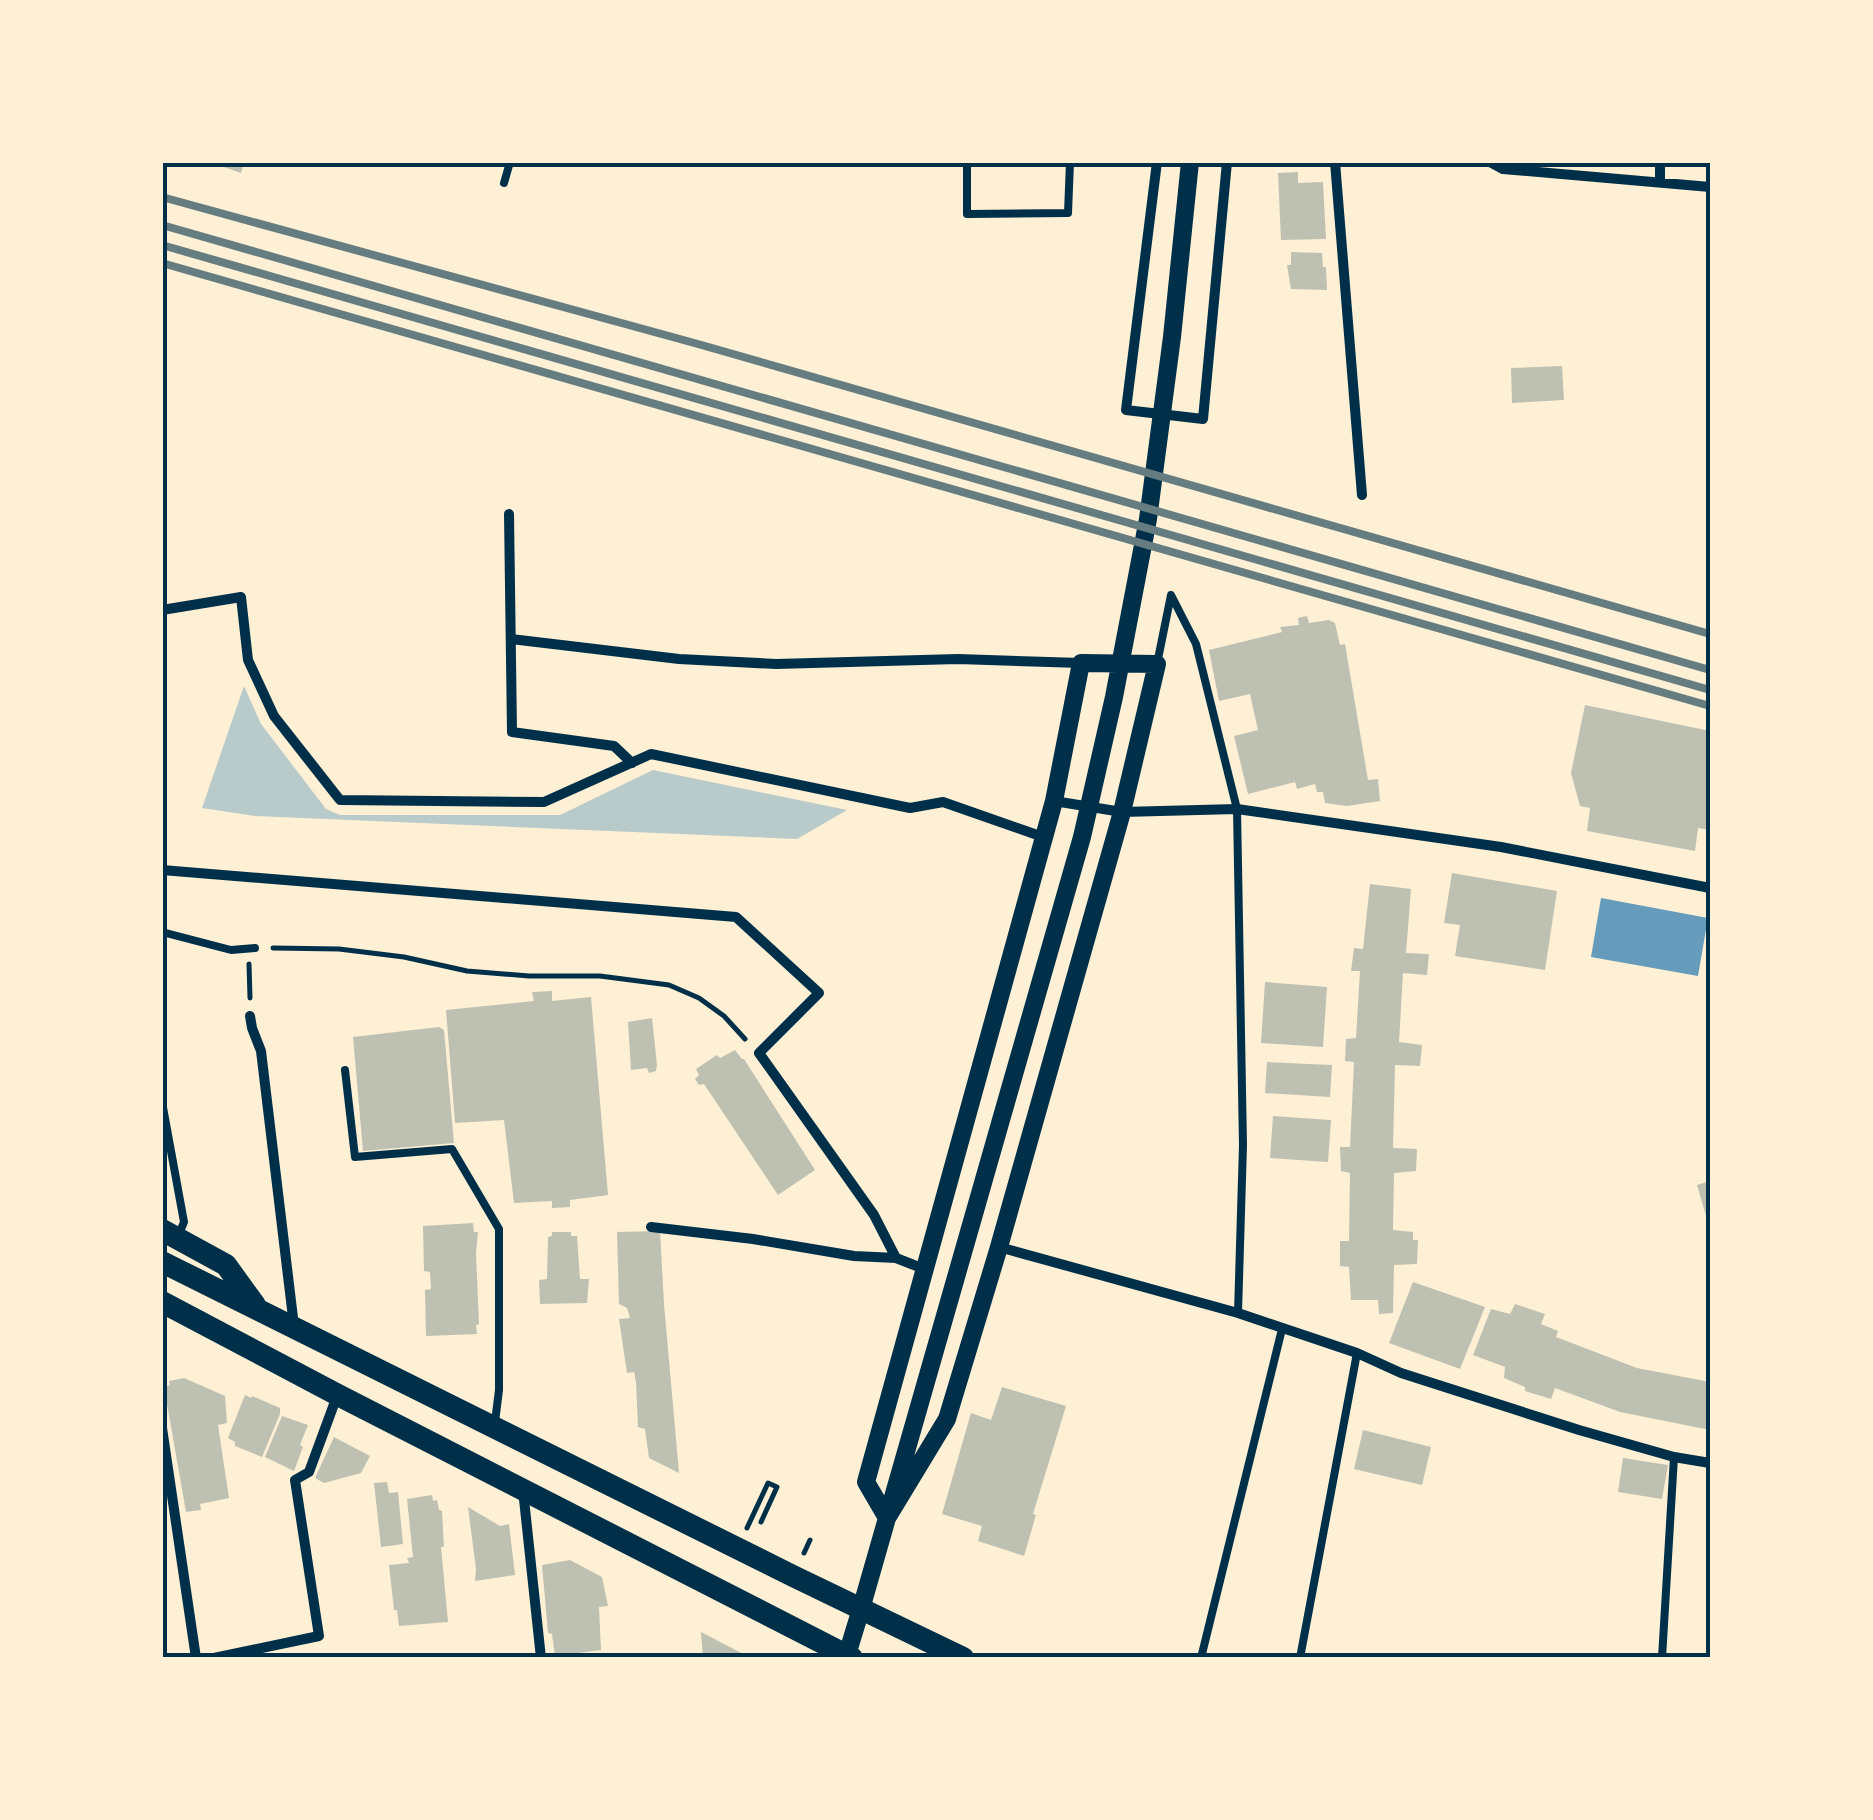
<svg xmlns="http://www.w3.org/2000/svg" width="1873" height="1820" viewBox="0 0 1873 1820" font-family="'DejaVu Sans',sans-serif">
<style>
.green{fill:#b9caca}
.water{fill:#669bbc}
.building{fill:#bec0b2}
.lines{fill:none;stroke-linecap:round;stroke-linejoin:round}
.path{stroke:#003049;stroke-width:5}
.service{stroke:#003049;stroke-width:8}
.minor{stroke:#003049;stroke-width:10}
.tertiary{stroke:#003049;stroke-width:18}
.trunk{stroke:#003049;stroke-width:22}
.rail{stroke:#657d81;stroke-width:8}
.neatline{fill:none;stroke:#003049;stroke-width:4}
</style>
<rect width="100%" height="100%" fill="#fdf0d5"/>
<path class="green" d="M244 686 261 724 326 809 340 815H560L653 770 847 810 797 839 255 816 202 808Z"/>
<path class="water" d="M1601 898 1708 918 1698 976 1591 957Z"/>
<path class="building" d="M210 162H244L241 173Z
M1298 172V183L1323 182 1326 239 1281 240 1278 173Z
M1291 252 1322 253 1323 267H1326L1327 290 1291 289 1287 265H1291Z
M1562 366 1564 400 1512 403 1511 368Z
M1307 616 1309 623 1329 620 1335 623 1340 645 1345 644 1368 780 1378 779 1380 801 1347 806 1325 803 1323 792H1317L1315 784 1297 789 1295 782 1248 794 1234 736 1258 730 1250 694 1219 701 1209 650 1282 632 1280 627 1299 625 1298 618Z
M1585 705 1710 731V830L1698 828 1695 851 1587 831 1590 808 1580 806 1571 773Z
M1452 873 1557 891 1545 970 1455 956 1460 925 1444 923Z
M1370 884 1411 889 1406 953 1429 954 1427 975 1403 973 1399 1042 1422 1045 1420 1066 1395 1065 1393 1148 1417 1149 1416 1171 1394 1173 1393 1230 1413 1232V1240H1418L1417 1264 1394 1265 1393 1313 1379 1314 1378 1300H1351L1349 1267 1340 1266V1241H1349L1350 1173 1341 1171 1340 1147H1350L1354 1062 1345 1061 1346 1039 1356 1038 1360 971H1351L1354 948 1363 949Z
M1265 982 1327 987 1323 1047 1261 1043Z
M552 991V1001L591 997 608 1195 570 1200V1207L552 1208V1201L514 1203 504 1120 455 1123 446 1010 534 1001 532 992Z
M652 1018 657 1065 656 1071 649 1073 647 1068 631 1070 628 1022Z
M439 1027 444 1030 454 1143 363 1151 353 1037Z
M735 1050 742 1059H744L815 1170 778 1195 704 1084 699 1085 695 1079 699 1075 696 1069 717 1055 720 1058Z
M1267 1062 1332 1065 1330 1097 1265 1093Z
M1273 1116 1331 1120 1328 1162 1270 1158Z
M1710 1181V1226H1709L1697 1185Z
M473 1223 474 1232H478L476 1253 479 1324 476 1325 477 1334 426 1336 425 1290 431 1289 430 1272 424 1271 423 1226Z
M660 1231 664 1304 679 1473 649 1458 645 1429 638 1427 636 1382 634 1372 627 1373 619 1319 630 1318 627 1308 619 1304 617 1232Z
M552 1232H571V1236H577L580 1279H589L587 1303 540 1304 539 1280 547 1279 548 1237 552 1236Z
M1413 1282 1485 1307 1460 1369 1389 1343Z
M1515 1304 1545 1314 1541 1324 1558 1331 1556 1337 1637 1368 1710 1382V1430L1620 1412 1555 1388 1551 1399 1525 1391V1387L1504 1378 1505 1367 1473 1355 1491 1309 1510 1314Z
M184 1378 225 1396 227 1423 218 1425 229 1498 200 1504 201 1510 186 1512 164 1387 170 1385 169 1381Z
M1002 1387 1066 1406 1033 1514 1036 1515 1024 1556 978 1541 982 1526 942 1514 971 1413 991 1420Z
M245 1395 251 1398 252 1396 280 1408V1414L262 1457 235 1446V1442L228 1438Z
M282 1416 308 1425 300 1445 303 1447 294 1471 265 1457Z
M1363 1430 1431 1447 1422 1485 1354 1469Z
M334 1437 370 1456 361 1473 324 1483 315 1478Z
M1623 1458 1668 1465 1662 1499 1618 1492Z
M387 1482 389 1493 398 1492 403 1544 381 1547 374 1483Z
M432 1495 433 1501 437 1500 439 1510 442 1511 444 1547H441L448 1622 399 1626 397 1610H394L389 1565 409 1563 407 1558 413 1557 407 1499Z
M468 1507 500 1526 509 1524 515 1575 475 1581 476 1569Z
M570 1560 602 1577 608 1606 599 1607 601 1650 555 1656 552 1634 548 1633 542 1565Z
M701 1632 751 1658H703Z"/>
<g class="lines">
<path class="path" d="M273 948 339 949 404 957 467 971 529 976H600L669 985 699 998 724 1016 745 1039
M249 964 250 998
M747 1528 768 1483 777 1487 761 1522
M804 1553 810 1540"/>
<path class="service" d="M967 162V214L1068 213 1070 162
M504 183 510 162
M1157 664 1171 595 1196 644 1237 809 1243 1145 1238 1313
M162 932 231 950 255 948
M345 1070 355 1157 452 1149 499 1229V1390L495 1422
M162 1102 184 1222 179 1234
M1201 1658 1282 1329
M1300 1658 1357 1353
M1662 1658 1674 1457"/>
<path class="minor" d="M1157 162 1126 410 1203 419 1227 162
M1335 162 1362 495
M1490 162 1503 169 1710 187
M1660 182V162
M509 514 512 732 614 746 632 763
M162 610 241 597 248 660 274 716 340 800 544 802 651 754 910 808 943 802 1043 837
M511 639 679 659 776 664 958 659 1081 663
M1054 801 1122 812 1237 809 1501 847 1710 888
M162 870 736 917 819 993 759 1053 874 1215 896 1258 924 1269
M250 1016 252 1028 261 1051 294 1326
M651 1227 753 1239 854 1256 896 1258
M999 1247 1238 1313 1357 1353 1401 1373 1579 1430 1674 1457 1710 1463
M162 1428 196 1658
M523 1490 541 1658
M214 1658 319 1636 295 1480 309 1472 337 1396"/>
<path class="tertiary" d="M1081 663 1157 664 1122 812 999 1247 947 1419 887 1518 866 1482 1054 801Z
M846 1658 861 1609 1082 837 1114 697 1148 519 1172 337 1190 162"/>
<path class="trunk" d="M162 1230 226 1265 255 1305
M162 1262 793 1576 963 1658
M162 1302 338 1395 852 1658"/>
<path class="rail" d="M162 197 698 344 1710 634
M162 225 1710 670
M162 245 1710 690
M162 263 1710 706"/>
</g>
<rect width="1873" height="1820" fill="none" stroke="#fdf0d5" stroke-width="330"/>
<rect x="165" y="165" width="1543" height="1490" class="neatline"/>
</svg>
